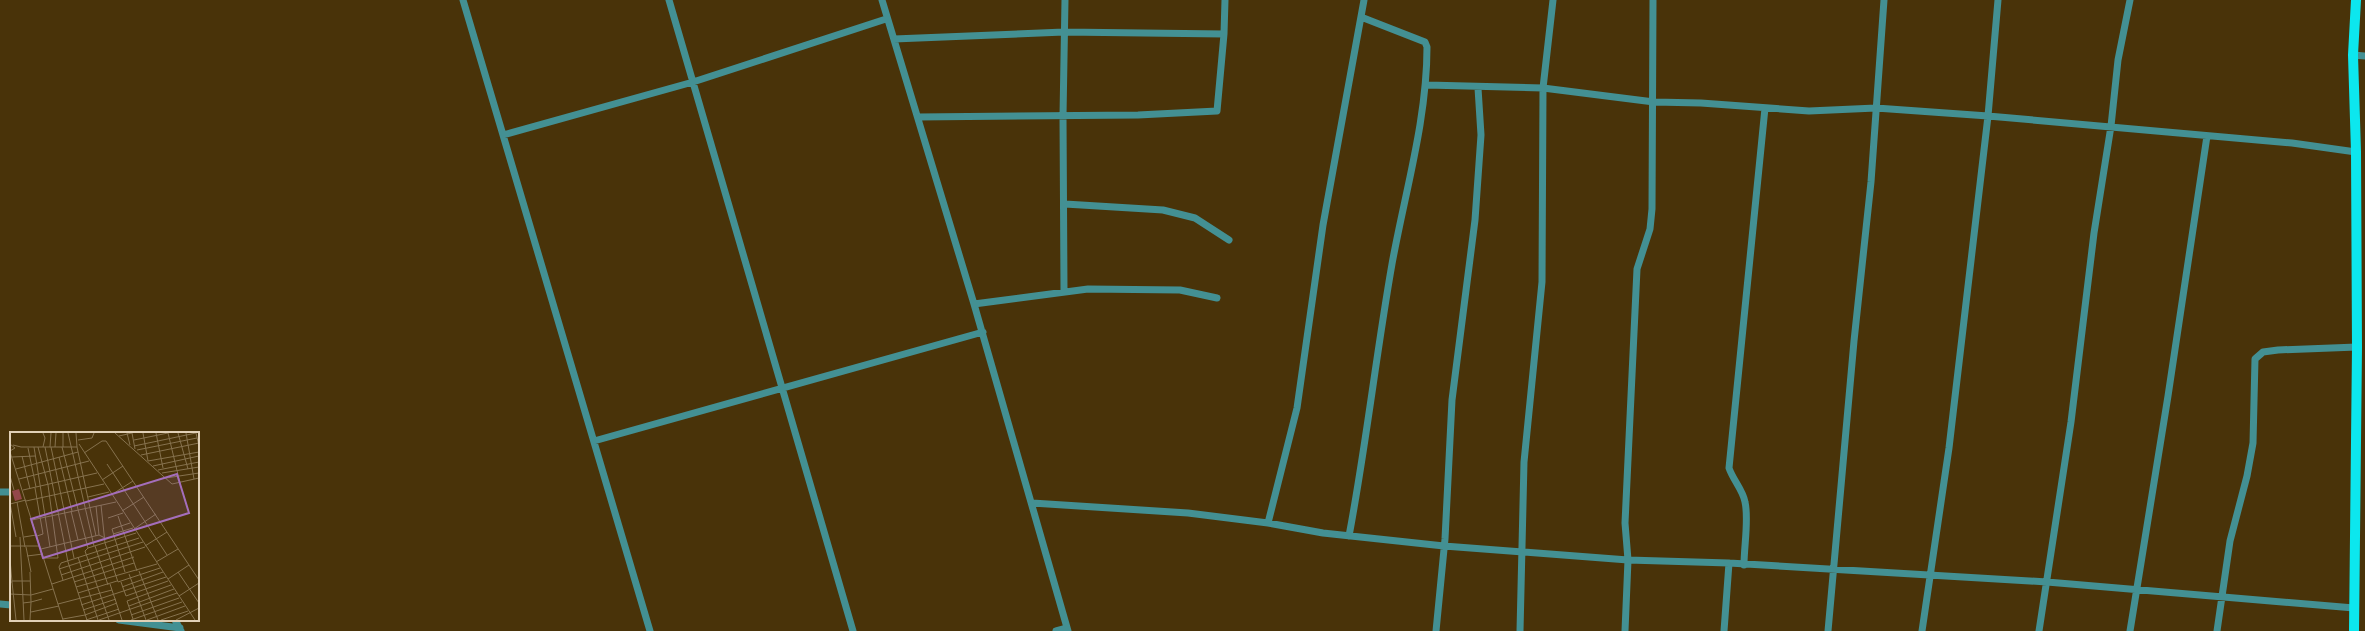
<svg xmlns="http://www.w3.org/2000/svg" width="2365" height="631" viewBox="0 0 2365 631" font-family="Rubik,sans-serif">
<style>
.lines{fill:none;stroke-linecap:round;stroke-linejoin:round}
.minor{stroke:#439093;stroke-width:7}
.major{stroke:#0ce7ee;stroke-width:10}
.inset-road{fill:none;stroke:#86724e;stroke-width:1}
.view{fill:#a46ebb;fill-opacity:0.15;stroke:#a46ebb;stroke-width:2}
.inset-edge{fill:none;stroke:#e1d0b6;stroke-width:2}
</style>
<rect width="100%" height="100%" fill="#493309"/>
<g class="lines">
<path class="minor" d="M463 0 650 631
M669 0 853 631
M882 0 974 304 1068 631
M894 39 1064 32 1224 34
M2353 55 2365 56
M1427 85 1543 88 1654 102 1701 103 1809 111 1876 108 1988 116 2292 143 2356 152
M918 117 1138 115 1217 111 1224 34 1225 0
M503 135 693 82 886 19
M1065 204 1163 210 1195 218 1229 240
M1064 290 1063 116 1065 0
M974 304 1088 289 1180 290 1217 298
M594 441 983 332
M0 492H11
M1032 503 1188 513 1268 523 1323 533 1444 546 1628 560 1729 563 2047 582 2354 608
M1268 523 1297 408 1323 225 1364 0
M1349 536C1366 446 1376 355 1392 264 1405 192 1427 120 1427 47L1425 42 1361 17
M1744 565C1744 546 1749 519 1745 502 1743 490 1733 480 1729 468L1765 108
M0 604 11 605
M119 620 180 628
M175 620 181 631
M1056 631 1067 628
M1436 631 1445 539 1452 400 1475 220 1481 135 1478 88
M1520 631 1524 462 1542 282 1543 88 1553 0
M1625 631 1628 560 1625 523 1637 269 1650 229 1652 209 1653 0
M1724 631 1729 563
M1828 631 1854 341 1871 182 1884 0
M1922 631 1949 448 1988 116 1998 0
M2039 631 2071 422 2094 233 2111 126 2118 60 2130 0
M2130 631 2168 396 2207 136
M2217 631 2230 541 2247 476 2253 443 2255 359 2263 352 2278 350 2357 347"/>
<path class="major" d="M2354 631 2357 347 2356 152 2353 55 2356 0"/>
</g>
<g transform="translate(10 432)">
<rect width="189" height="189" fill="#493309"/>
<path d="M9 57 12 67 5 69 2 59Z" fill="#93474a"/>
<path class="inset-road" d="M33 1 35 6 33 15M53 1V15M58 1 84 114M105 1 162 52 189 46M117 1 120 13M122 1 125 17M133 1 138 29 189 20M146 1 153 36M158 1 170 51M168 1 178 37M176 1 184 47M186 1 189 14M109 4 122 1M68 8 82 6 84 1M124 8 158 1M0 12 5 16 0 19M69 12 185 188M3 13 11 15H67L66 1M124 14 186 1M24 15 40 115M28 15 38 53 48 126H34M35 15 58 130 77 188M40 15 41 1M41 15 64 126M45 15 46 1M52 15 78 116 126 101M67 15 86 104M18 16 26 55M127 18 187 6M0 20 53 188M74 21 92 9H96L189 148M131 23 189 11M12 24 20 57M2 25 25 24M49 25 62 79M97 32 157 123M143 34 189 24M6 37 68 20M148 38 189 30M152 41 189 35M0 44 4 58M156 46 189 41M9 47 79 29M92 48 113 34M25 56 33 102 27 104M13 58 87 41M101 63 123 49M78 65 99 60M16 69 94 52M7 70 15 115M0 71 6 105M0 72 16 68M91 73 95 111 108 150 150 136M86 74 89 103 95 106M61 79 68 108M112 79 134 65M108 84 127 139M98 86 113 81M22 88 106 70M124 97 146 82M103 102 123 96M10 105 14 188M14 105 26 103M0 114H30M85 114 98 153M135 114 157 100M16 115 21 140M78 116 75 119 99 188M31 117 89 103M17 124 33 122M68 125 88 188M0 127 2 150M146 130 168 117M49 137 133 110M129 139 148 188M115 140 102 97 120 91M168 140 189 171M119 142 136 188M51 143 135 115M158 147 179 133M53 148 49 135 51 131 129 106M2 149H20M0 150H2L6 188M64 150 124 131M111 150 116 164M42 152 124 125M100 152 112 188M66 155 147 132M112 155 153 140M68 161 107 149M0 162 21 163 43 157M116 164 158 149M169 164 189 151M117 169 161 153M117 169 123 187M13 171 21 170 20 140M48 172 102 158M71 173 156 145M119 174 164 157M73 178 106 167M21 180 49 174M121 183 169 166M53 187 75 183 107 171M20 188 21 170 32 167M76 188 109 177M89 188 167 161M121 188 172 170M137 188 175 174M151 188 178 179M166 188 189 176"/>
<path class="view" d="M167 42 179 81 33 126 21 87Z"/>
<rect width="189" height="189" class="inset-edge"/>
</g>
</svg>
